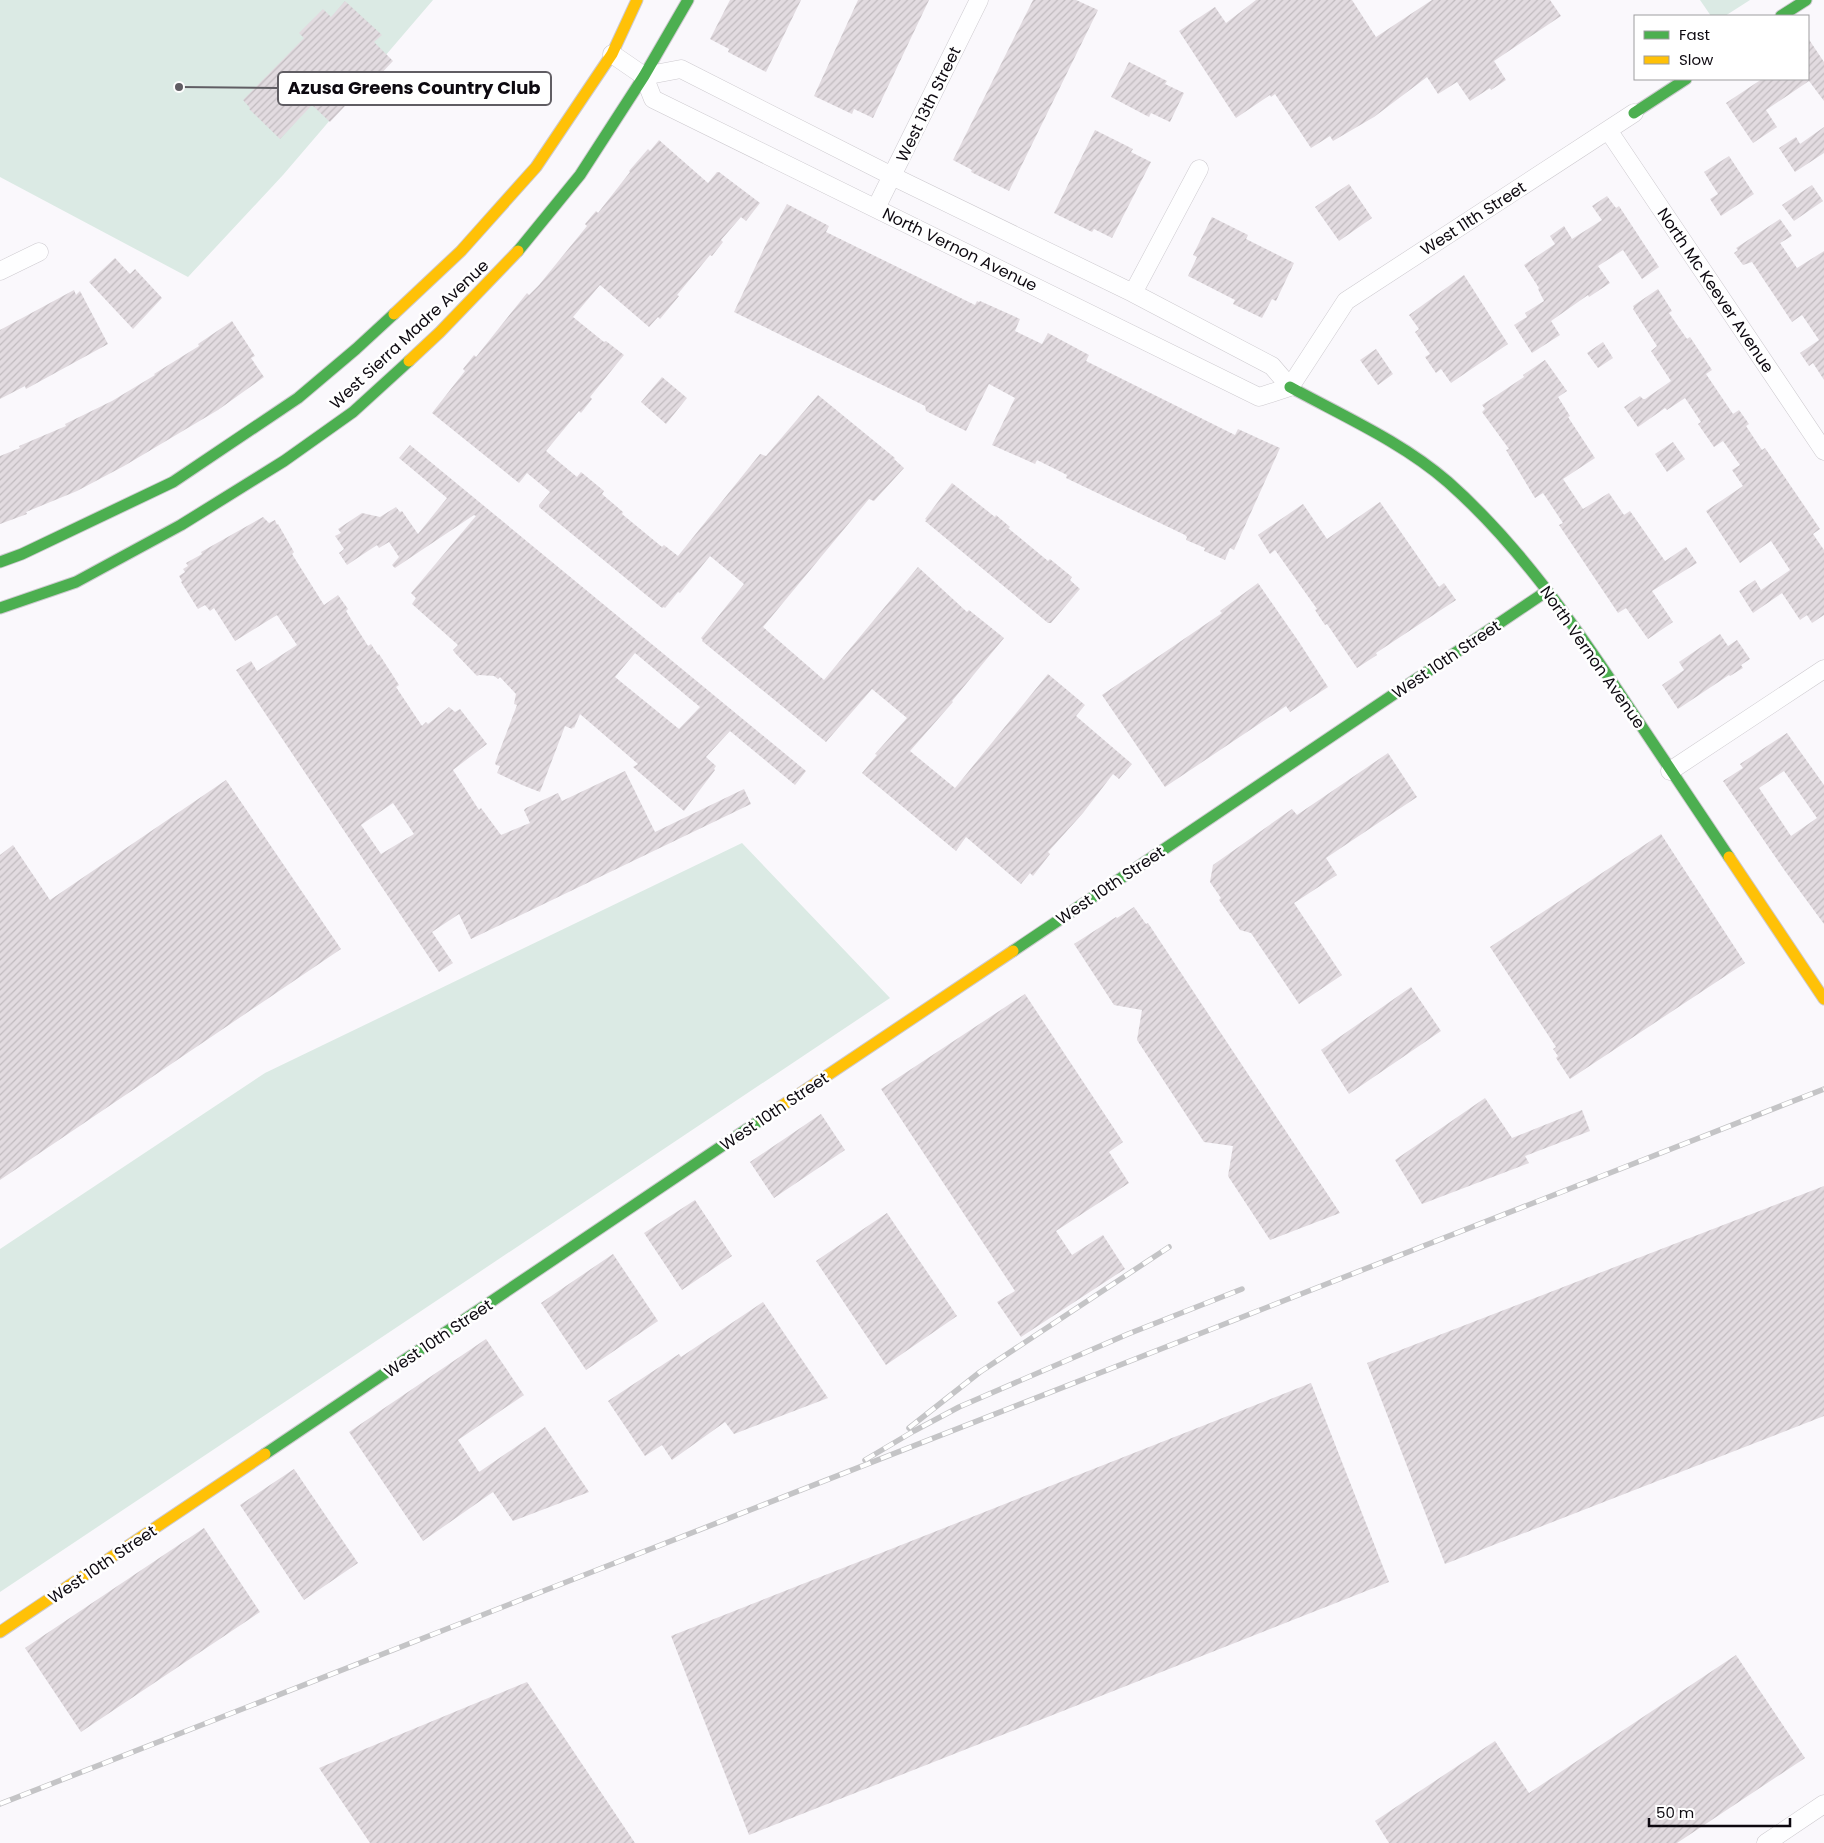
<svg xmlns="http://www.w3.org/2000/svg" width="1824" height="1843" viewBox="0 0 1824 1843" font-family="Poppins,sans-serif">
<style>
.green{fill:#dbeae4}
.building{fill:url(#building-hatch);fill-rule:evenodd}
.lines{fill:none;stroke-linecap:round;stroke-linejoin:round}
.street-casing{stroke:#cdcacf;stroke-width:19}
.fast-casing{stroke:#cdcacf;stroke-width:13}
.slow-casing{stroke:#cdcacf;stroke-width:13}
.street{stroke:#fefeff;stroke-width:18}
.fast{stroke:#4caf50;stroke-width:11}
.slow{stroke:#ffc107;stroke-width:11}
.rail-casing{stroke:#c4c4c6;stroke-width:5.5}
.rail{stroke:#fff;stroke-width:4;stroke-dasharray:11;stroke-linecap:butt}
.labels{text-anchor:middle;stroke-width:5;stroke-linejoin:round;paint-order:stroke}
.street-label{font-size:16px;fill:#0d0910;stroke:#fff}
.leader{fill:none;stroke:#605d63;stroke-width:2}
.callout-dot{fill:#605d63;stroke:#fff;stroke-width:2}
.callout{fill:#fff;stroke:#605d63;stroke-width:2}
.callout-label{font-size:18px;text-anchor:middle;font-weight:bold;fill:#0d0910}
</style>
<defs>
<pattern id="building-hatch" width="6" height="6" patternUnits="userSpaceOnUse" patternTransform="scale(1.25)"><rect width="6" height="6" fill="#e2dbe0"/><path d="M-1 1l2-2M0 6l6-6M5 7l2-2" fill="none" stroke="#c1bbbf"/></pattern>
</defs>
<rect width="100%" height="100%" fill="#faf8fc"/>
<path class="green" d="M0 0H433L283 175 188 277 0 177Z
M1700 0H1750L1725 16H1711Z
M742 843 890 998 0 1592V1249L265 1073Z"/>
<path class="building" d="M730 0H801L766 72 728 52 729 49 710 39Z
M858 0H929L873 118 854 109 852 114 814 96Z
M1033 0H1076L1098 10 1009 191 971 172 972 170 953 160Z
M1256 0H1352L1376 37 1432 0H1550L1561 16 1494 61 1506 80 1491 90 1490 88 1470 101 1457 82 1438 94 1427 77 1374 117 1333 141 1330 136 1311 148 1275 94 1271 97 1270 95 1236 118 1179 31 1215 7 1226 23Z
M345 1 382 35 374 42 393 61 362 94 359 91 330 122 312 105 280 139 249 109 250 108 243 100 304 38 299 33 323 9 331 17Z
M1808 38 1824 62V101L1809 81 1766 110 1777 127 1753 143 1726 103 1762 79H1808Z
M1129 62 1167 81 1165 84 1184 93 1170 122 1151 113 1149 117 1111 97Z
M1824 127V153L1795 172 1779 148 1796 137 1800 144Z
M1095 130 1133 149 1131 152 1151 162 1112 238 1094 229 1092 232 1054 213Z
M659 140 708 183 717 172H719L760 203 746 221 741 217 721 240 723 242 712 256 710 255 677 295 679 296 660 319 658 317 649 327 600 285 573 317 604 342 606 341 624 355 590 397 592 399 581 413 579 411 546 451 577 477 581 472 604 491 602 494 623 512 622 514 662 547 664 545 678 556 760 454 766 456 818 395 895 458 894 459 904 468 874 501 869 499 763 627 824 680 918 567 967 612 969 610 1004 638 952 701 953 702 910 751 955 788 1048 674 1085 705 1076 716 1132 764 1119 779 1113 774 1083 813 1048 852 1050 854 1033 876 1030 873 1021 884 966 837 956 851 862 773 877 755 875 754 907 718 872 689 826 742 702 641 703 640 701 638 744 584 710 556 680 593 678 592 665 608 664 607 662 608 539 507V505L550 492 527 473 519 483 432 413 465 371 463 369 474 355 476 357 527 293 529 295 539 285 587 226 585 224 596 211 598 213 630 172 629 171 648 149 650 151Z
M1729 156 1754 194 1721 216 1710 199 1718 194 1704 172Z
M1349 184 1372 218 1339 241 1315 207Z
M1812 185 1823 201 1794 221 1782 205Z
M1607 196 1616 208 1619 206 1659 267 1642 279 1623 250 1598 266 1610 283 1589 297 1588 295 1551 321 1560 335 1532 353 1514 325 1527 317 1525 313 1544 301 1538 289 1539 288 1524 265 1555 244 1550 236 1564 226 1572 239 1602 220 1592 206Z
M787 204 829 226 826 232 975 305 977 301 979 302 980 301 1020 319 1015 331 1042 344 1048 333 1089 355 1086 361 1235 435 1238 429 1280 448 1234 550 1230 548 1225 560 1204 551 1205 548 1186 540 1187 537 1185 535 1066 478 1067 475 1037 460 1035 464 992 445 1015 398 989 384 966 431 926 411 925 406 734 312 767 242Z
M1212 217 1248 235 1246 239 1294 263 1276 301 1272 299 1262 318 1233 304 1235 300 1188 276 1197 257 1193 255Z
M1780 219 1792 236 1780 243 1797 268 1824 251V380L1813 363 1809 366 1800 353 1819 340 1802 315 1792 322 1752 262 1743 265 1734 253 1738 250 1736 248Z
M115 258 130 274 135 269 162 298 133 329 89 282Z
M1464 275 1508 344 1451 383 1441 369 1436 373 1425 357 1430 354 1415 332 1419 329 1409 315Z
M1658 289 1672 311 1669 313 1687 339 1690 337 1712 370 1706 374 1733 414 1739 410 1749 424 1746 426 1762 450 1765 448 1820 529 1813 534 1824 550V615L1812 623 1807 615 1800 620 1782 593 1753 613 1739 591 1755 580 1761 590 1790 570 1771 541 1740 563 1706 511 1743 486 1732 470 1740 465 1723 441 1714 447 1698 424 1701 422 1685 398 1667 410 1665 408 1638 427 1624 407 1640 396 1643 399H1645L1671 381 1651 351 1657 346 1633 309 1634 308 1633 306Z
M74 290 76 295 80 291 108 344 26 389 25 386 0 399V330Z
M232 321 255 356 251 358 264 377 218 410 124 466 77 491 26 512 27 514 0 524V456L20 448 19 446 66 426 65 424 112 401 155 375 154 374 199 346 198 344Z
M1603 342 1613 358 1598 368 1587 353Z
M1376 349 1393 374 1378 385 1360 360Z
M1545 360 1567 391 1558 397 1570 416 1568 417 1595 458 1563 479 1583 509 1609 493 1624 515 1630 511 1665 561 1686 547 1697 563 1652 591 1673 622 1648 639 1626 608 1618 613 1559 525 1563 523 1543 493 1535 498 1506 450 1509 449 1482 412 1485 409 1482 405 1524 377 1523 375Z
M662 377 687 398 666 424 641 402Z
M1673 442 1685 459 1667 472 1655 454Z
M410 445 806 771 795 785 730 731 706 757 716 766 714 769 715 770 684 811 633 767 638 764 580 714 574 728 573 727 572 729 565 726 540 792 522 785 497 773 500 766 496 765 495 763 517 705 514 704 516 694 500 677 498 679 494 676 479 675 477 676 455 653 453 650 458 645 412 604 416 598 411 593 476 516 474 515 395 568 392 565 399 557 389 542 379 548 377 545 347 565 339 553 344 549 335 536 341 533 338 529 362 513 380 517 396 507 400 512 402 511 418 534 447 498 399 458ZM635 653 700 707 679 729 615 677Z
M952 483 995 517 996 515 1010 527 1008 528 1048 561 1050 559 1072 577 1070 580 1080 589 1051 623H1048L925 521 927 520 925 519Z
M1380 502 1439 587 1444 583 1456 600 1376 653 1377 655 1357 668 1327 624 1325 625 1315 610 1317 609 1275 550 1270 554 1258 535 1303 504 1327 539Z
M263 517 269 523 275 520 277 525 278 524 294 552 292 554 324 605 338 595 348 609 346 611 368 646 371 644 378 655 379 654 392 674 399 685 396 687 422 726 426 722 428 724 449 707 455 712 460 709 487 744 453 770 479 810 481 808 501 835 530 823 524 810 526 808 558 793 562 801 625 771 655 832 744 789 751 804 471 939 459 914 432 932 453 963 439 972 236 670 251 661 257 671 297 645 277 615 235 641 214 608 210 611 205 605 198 609 181 582 182 581 179 576 185 572 183 569 188 566 186 563 202 554 201 552ZM393 803 414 834 381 854 361 825Z
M1258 583 1299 642 1328 687 1290 712 1286 706 1165 787 1102 695 1222 613 1220 611Z
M1720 634 1728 646 1737 640 1750 659 1741 665 1743 668 1730 676 1729 675 1678 709 1662 685 1684 670 1679 662Z
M1787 733 1824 785V924L1785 871 1723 781 1743 768 1740 764ZM1784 771 1817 818 1791 836 1759 788Z
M1388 753 1417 797 1326 858 1337 875 1294 903 1342 975 1299 1004 1251 933 1240 930 1219 900 1221 898 1210 882 1213 865 1292 809 1297 815Z
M226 780 341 949 0 1180V855L13 845 50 900Z
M1661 834 1745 963 1570 1079 1556 1058 1558 1056 1553 1049 1556 1047 1490 947Z
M1134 907 1146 924 1148 923 1340 1213 1270 1240 1228 1176 1233 1146 1204 1142 1137 1040 1142 1010 1114 1005 1074 944 1116 917 1117 918Z
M1411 987 1441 1031 1349 1094 1321 1050Z
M1025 994 1123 1142 1109 1152 1129 1183 1056 1231 1072 1255 1103 1235 1125 1269 1021 1337 997 1302 1015 1291 881 1089Z
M1485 1098 1512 1138 1582 1110 1590 1131 1525 1156 1529 1163 1422 1204 1395 1160Z
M821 1114 845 1150 774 1198 750 1162Z
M1824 1186V1416L1445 1564 1367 1363Z
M695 1200 732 1256 682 1290 644 1233Z
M887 1213 957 1316 886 1365 816 1261Z
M613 1254 658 1321 586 1370 541 1303Z
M763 1302 828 1398 734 1434 725 1422 672 1460 662 1445 645 1456 608 1401 679 1354 681 1357Z
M486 1339 524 1395 458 1440 479 1472 545 1427 589 1492 513 1521 493 1492 423 1541 349 1432Z
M1311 1383 1389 1582 749 1835 671 1636Z
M294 1469 358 1563 304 1600 240 1505Z
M204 1528 260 1612 81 1732 25 1648Z
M1736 1655 1805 1758 1677 1843H1389L1375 1821 1495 1741 1529 1793Z
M527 1682 635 1843H370L319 1768Z"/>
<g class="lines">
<defs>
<path id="street" d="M612 54 644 76 653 99 1259 397 1290 387
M644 76 681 69 892 176 1133 293 1272 366 1290 387
M1608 130 1824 451
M876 208 979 0
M0 271 39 252
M1133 293 1199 169
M1290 387 1346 301 1634 113
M1670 771 1824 669
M1766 1843 1824 1804"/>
<path id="fast" d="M1781 16 1806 0
M1634 113 1686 79
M518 251 580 175 644 76 688 0
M1290 387C1343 416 1402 442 1448 482 1518 544 1573 623 1624 700 1659 752 1694 805 1729 857
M0 562 22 554 173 482 298 398 356 349 394 314
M0 608 76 582 181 525 284 461 353 412 409 361
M1013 951 1547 591
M265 1454 762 1119"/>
<path id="slow" d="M394 314 461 251 536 167 612 54 637 0
M409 361 440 332 518 251
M1729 857 1824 999
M762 1119 1013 951
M0 1632 265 1454"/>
</defs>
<use href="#street" class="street-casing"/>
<use href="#fast" class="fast-casing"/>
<use href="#slow" class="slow-casing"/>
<use href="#street" class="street"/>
<use href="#fast" class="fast"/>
<use href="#slow" class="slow"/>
<defs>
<path id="rail" d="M909 1428 980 1372 1169 1247
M865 1460 914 1431 959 1407 1128 1334 1242 1289
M0 1804 1824 1089"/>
</defs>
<use href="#rail" class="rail-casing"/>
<use href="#rail" class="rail"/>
</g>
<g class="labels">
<g class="street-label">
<text transform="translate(928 104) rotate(-64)" y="6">West 13th Street</text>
<text transform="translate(1473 218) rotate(-33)" y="6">West 11th Street</text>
<text transform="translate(960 249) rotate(26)" y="6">North Vernon Avenue</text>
<text transform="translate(1716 290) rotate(56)" y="6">North Mc Keever Avenue</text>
<text transform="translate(409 334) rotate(-43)" y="6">West Sierra Madre Avenue</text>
<text transform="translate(1593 657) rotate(55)" y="6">North Vernon Avenue</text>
<text transform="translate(1446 659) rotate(-34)" y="6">West 10th Street</text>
<text transform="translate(1110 885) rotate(-34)" y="6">West 10th Street</text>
<text transform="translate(774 1111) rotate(-34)" y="6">West 10th Street</text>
<text transform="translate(438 1338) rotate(-34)" y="6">West 10th Street</text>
<text transform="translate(102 1564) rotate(-34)" y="6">West 10th Street</text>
</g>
</g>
<path class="leader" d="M179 87L278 88"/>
<circle class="callout-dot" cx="179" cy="87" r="5"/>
<rect class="callout" x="278" y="72" width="273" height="33" rx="5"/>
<g class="callout-label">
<text x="414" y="94">Azusa Greens Country Club</text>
</g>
<rect x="1634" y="15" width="175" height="65" fill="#ffffff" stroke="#9e9d9f"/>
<rect x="1644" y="31" width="25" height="8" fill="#4caf50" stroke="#9e9d9f"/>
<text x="1679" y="40" font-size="15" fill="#0d0910">Fast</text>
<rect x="1644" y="56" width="25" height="8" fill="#ffc107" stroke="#9e9d9f"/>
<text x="1679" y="65" font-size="15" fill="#0d0910">Slow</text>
<path d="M1649 1818v8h141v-8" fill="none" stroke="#0d0910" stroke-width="2.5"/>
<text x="1656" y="1818" font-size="15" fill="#0d0910" stroke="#ffffff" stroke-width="4" paint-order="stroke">50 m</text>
</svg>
